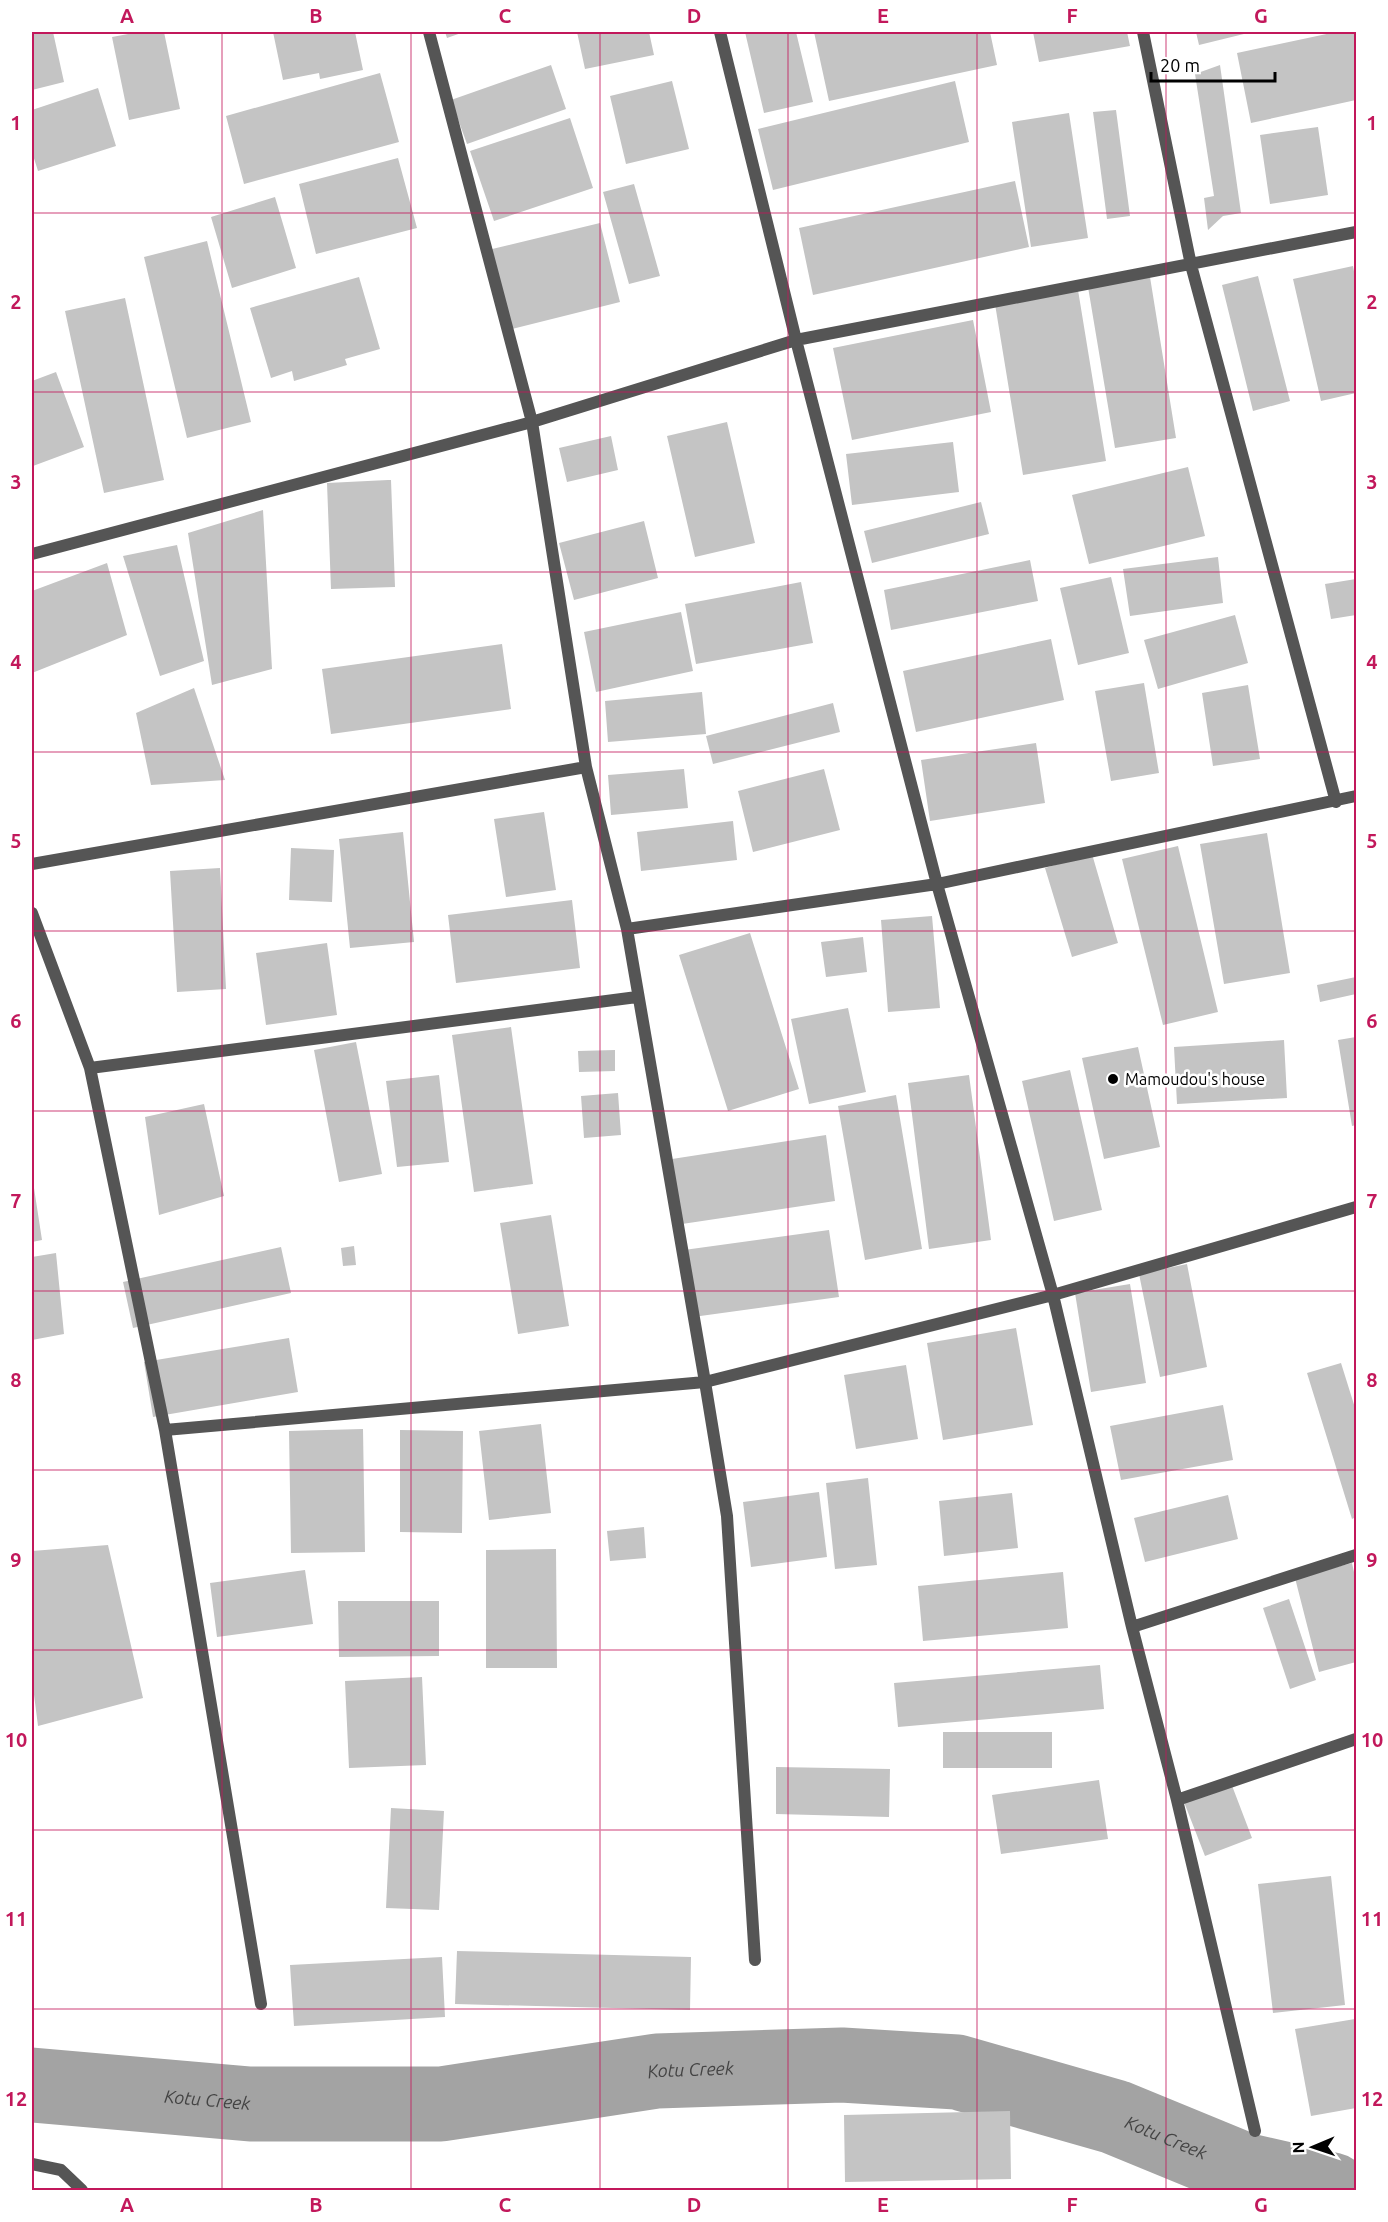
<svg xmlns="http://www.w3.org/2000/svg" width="1388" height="2222" viewBox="0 0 1388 2222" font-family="Ubuntu,sans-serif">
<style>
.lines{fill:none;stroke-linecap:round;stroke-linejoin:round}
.river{stroke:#a3a3a3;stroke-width:75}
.building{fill:#c4c4c4}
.lane{stroke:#555;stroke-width:12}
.street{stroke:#555;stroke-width:12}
.grid{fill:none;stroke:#c2185b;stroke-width:1.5;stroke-opacity:0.55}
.poi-dot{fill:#000;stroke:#fff;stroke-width:2}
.labels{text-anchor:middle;stroke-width:5;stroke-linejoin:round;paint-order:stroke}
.poi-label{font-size:16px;fill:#000;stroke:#fff;text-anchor:start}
.water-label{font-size:18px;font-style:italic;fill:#444;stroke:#fff}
.neatline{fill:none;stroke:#c2185b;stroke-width:2}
.grid-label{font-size:20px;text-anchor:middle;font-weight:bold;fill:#c2185b}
</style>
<rect width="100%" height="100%" fill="#fff"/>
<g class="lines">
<path class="river" id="s1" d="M32 2085 250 2104H441L657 2071 842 2065 957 2072 1115 2117 1244 2170 1332 2190"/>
</g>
<path class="building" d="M32 32H53L64 82 32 90Z
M139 32H164L180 109 129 120 112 37Z
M273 32H355L363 70 320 79 319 73 283 80Z
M445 32H464L447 38Z
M577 32H649L654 55 585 69Z
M745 32H796L813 102 764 113Z
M814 32H990L997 65 829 101Z
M1033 32H1127L1130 46 1039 62Z
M1196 32H1252L1199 45Z
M1336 32H1356V100L1251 123 1237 53Z
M551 65 566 109 467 144 451 100Z
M1220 65 1241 213 1223 216 1208 230 1204 198 1214 196 1195 74Z
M380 73 399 142 244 184 226 116Z
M672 81 689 149 626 164 610 96Z
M955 81 969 142 773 190 758 129Z
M98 88 116 146 38 171 32 152V110Z
M1116 110 1130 216 1107 219 1093 112Z
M1069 113 1088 238 1031 247 1012 122Z
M570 118 593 188 494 221 470 151Z
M1318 127 1328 195 1270 204 1260 135Z
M398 158 417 228 316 254 299 184Z
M1015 181 1029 247 813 295 799 228Z
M634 184 660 276 629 284 603 192Z
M275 197 296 268 232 288 211 217Z
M600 223 620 302 508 330 488 250Z
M207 241 251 422 187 438 144 257Z
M1353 266 1356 282V393L1321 401 1293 279Z
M1258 276 1290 401 1253 411 1222 285Z
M359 277 380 349 345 359 347 365 294 381 292 371 271 378 250 308Z
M1150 277 1176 438 1115 448 1088 287Z
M1078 290 1106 461 1023 475 995 304Z
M125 298 164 480 104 493 65 311Z
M973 320 991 412 852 440 833 348Z
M56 372 84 447 33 466 32 381Z
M727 422 755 543 695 557 667 436Z
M611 436 618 470 567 482 559 448Z
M953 442 959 492 852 505 846 454Z
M1188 467 1205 536 1089 564 1072 495Z
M388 480H391L395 587 331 589 327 483Z
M981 502 989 534 872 563 864 531Z
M263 510 272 669 212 685 188 533Z
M644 521 658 578 574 600 559 543Z
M177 545 204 661 160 676 123 556Z
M1218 557 1223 603 1130 616 1123 569Z
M1030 560 1038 601 891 630 884 590Z
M107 563 127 635 32 673V591Z
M1111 577 1129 653 1078 665 1060 588Z
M1356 579V615L1331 619 1325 584Z
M801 582 813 643 696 664 685 604Z
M681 612 693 671 596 692 584 632Z
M1235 615 1248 663 1158 689 1144 640Z
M1051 639 1064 700 916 732 903 671Z
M502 644 511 709 331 734 322 669Z
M1144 683 1159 773 1111 781 1095 691Z
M1248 685 1260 759 1213 766 1202 693Z
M194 688 225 780 151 785 136 713Z
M702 692 706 734 608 742 605 701Z
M833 703 840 732 713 764 706 736Z
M1036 743 1045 803 930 821 921 760Z
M684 769 688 808 611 815 608 775Z
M824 769 840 830 753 852 738 791Z
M544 812 556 890 506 897 494 819Z
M733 821 737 860 641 871 637 832Z
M403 832 414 942 350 948 339 839Z
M1267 833 1290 973 1224 984 1200 844Z
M1178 846 1218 1012 1163 1025 1122 859Z
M291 848 334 850 332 902 289 900Z
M1092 854 1118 943 1072 957 1045 868Z
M220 868 226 989 177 992 170 871Z
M572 900 580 968 456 983 448 915Z
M932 916 940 1008 888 1012 881 920Z
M750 933 799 1089 728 1111 679 955Z
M863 937 867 972 826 977 821 942Z
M327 943 337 1015 266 1025 256 953Z
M1356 977V994L1320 1002 1317 985Z
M848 1008 866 1092 809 1104 791 1019Z
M511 1027 533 1184 474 1192 452 1035Z
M1356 1037V1125L1352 1126 1338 1040Z
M1284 1040 1287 1098 1177 1104 1174 1047Z
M356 1042 382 1174 339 1182 314 1050Z
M1138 1047 1160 1147 1104 1159 1082 1058Z
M615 1050V1071L579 1072 578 1051Z
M1070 1070 1102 1210 1054 1221 1022 1081Z
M439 1075 449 1162 397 1167 386 1081Z
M969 1075 991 1240 929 1249 908 1083Z
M618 1093 621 1135 584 1138 581 1096Z
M896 1095 922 1249 865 1260 838 1106Z
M204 1104 224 1196 159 1215 145 1117Z
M826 1135 835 1201 682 1224 672 1159Z
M32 1175 42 1240 32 1242Z
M551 1215 569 1326 518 1334 500 1223Z
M829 1230 839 1297 693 1317 684 1250Z
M354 1246 356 1265 343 1266 341 1248Z
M281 1247 291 1293 133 1328 123 1282Z
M56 1253 64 1334 32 1340V1257Z
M1187 1264 1207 1367 1160 1377 1139 1274Z
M1130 1284 1146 1383 1091 1392 1075 1293Z
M1016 1328 1033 1425 943 1440 927 1343Z
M289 1338 298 1392 153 1417 144 1362Z
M1341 1363 1356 1411V1517L1352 1519 1307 1373Z
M906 1365 918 1439 856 1449 844 1375Z
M1223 1405 1233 1460 1121 1480 1110 1426Z
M541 1424 551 1513 489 1520 479 1431Z
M363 1429 365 1552 291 1553 289 1431Z
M400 1430 463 1431 462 1533 400 1532Z
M868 1478 877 1565 835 1569 826 1483Z
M819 1492 827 1557 751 1567 743 1502Z
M1012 1493 1018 1548 944 1556 939 1501Z
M1228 1495 1238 1539 1145 1562 1134 1518Z
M644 1527 646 1558 610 1561 607 1531Z
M108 1545 143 1698 38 1726 32 1679V1551Z
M556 1549 557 1668H486V1550Z
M1352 1563 1356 1581V1662L1319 1672 1295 1578Z
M305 1570 313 1624 217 1637 210 1583Z
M1063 1572 1068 1628 923 1641 918 1586Z
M1289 1599 1316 1680 1290 1689 1263 1608Z
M338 1601H439V1656L339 1657Z
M1100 1665 1104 1709 898 1727 894 1683Z
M422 1677 426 1765 349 1768 345 1681Z
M943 1732H1052V1768H943Z
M776 1767 890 1769 889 1817 776 1814Z
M1099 1780 1108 1839 1001 1854 992 1795Z
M1231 1783 1252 1838 1205 1856 1184 1802Z
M391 1808 444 1811 439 1910 386 1908Z
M1331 1876 1345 2005 1273 2013 1258 1884Z
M457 1951 691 1957 690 2010 455 2004Z
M442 1957 445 2017 294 2026 290 1965Z
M1355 2019 1356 2108 1311 2116 1295 2029Z
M1010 2111 1011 2179 845 2182 844 2115Z"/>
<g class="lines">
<path class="lane" d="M32 2164 61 2170 82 2190"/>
<path class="street" d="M429 32 532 422 586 767 627 929 705 1382 727 1516 755 1960
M720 32 796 340 937 884 1053 1295 1132 1627 1177 1800 1255 2131
M1143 32 1191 265 1336 802
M32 554 532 422 796 340 1356 232
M32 864 586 767
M32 913 90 1068 165 1430 261 2004
M627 929 937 884 1356 796
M90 1068 637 997
M165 1430 705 1382 1053 1295 1356 1207
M1132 1627 1356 1555
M1177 1800 1356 1739"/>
</g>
<path class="grid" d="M222 32V2190M411 32V2190M600 32V2190M788 32V2190M977 32V2190M1166 32V2190M32 213H1356M32 392H1356M32 572H1356M32 752H1356M32 931H1356M32 1111H1356M32 1291H1356M32 1470H1356M32 1650H1356M32 1830H1356M32 2009H1356"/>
<circle class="poi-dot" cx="1113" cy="1079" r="6"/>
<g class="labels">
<g class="poi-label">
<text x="1125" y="1085">Mamoudou's house</text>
</g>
<g class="water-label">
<text dy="6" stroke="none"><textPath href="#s1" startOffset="662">Kotu Creek</textPath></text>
<text dy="6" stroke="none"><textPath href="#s1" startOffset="176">Kotu Creek</textPath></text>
<text dy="6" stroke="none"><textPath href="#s1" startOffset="1148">Kotu Creek</textPath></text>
</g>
</g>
<rect width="1388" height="2222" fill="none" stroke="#ffffff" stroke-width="66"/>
<g transform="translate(1313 2147) rotate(268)" stroke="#ffffff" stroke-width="4.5" paint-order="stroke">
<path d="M0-4.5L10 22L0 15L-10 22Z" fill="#000000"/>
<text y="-9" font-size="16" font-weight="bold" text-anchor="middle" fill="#000000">N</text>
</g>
<path d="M1151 72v9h124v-9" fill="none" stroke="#000000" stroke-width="3"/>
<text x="1160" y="72" font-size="18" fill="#000000" stroke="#ffffff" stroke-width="4.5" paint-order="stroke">20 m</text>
<rect x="33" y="33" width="1322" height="2156" class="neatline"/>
<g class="grid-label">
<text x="127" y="23">A</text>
<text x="316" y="23">B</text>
<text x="505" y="23">C</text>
<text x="694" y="23">D</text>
<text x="883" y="23">E</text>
<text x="1072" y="23">F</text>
<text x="1261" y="23">G</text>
<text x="16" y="130">1</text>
<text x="1372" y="130">1</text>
<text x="16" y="309">2</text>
<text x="1372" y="309">2</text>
<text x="16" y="489">3</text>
<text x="1372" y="489">3</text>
<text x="16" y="669">4</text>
<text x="1372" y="669">4</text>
<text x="16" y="848">5</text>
<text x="1372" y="848">5</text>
<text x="16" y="1028">6</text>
<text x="1372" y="1028">6</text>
<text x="16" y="1208">7</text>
<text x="1372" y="1208">7</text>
<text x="16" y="1387">8</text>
<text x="1372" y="1387">8</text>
<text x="16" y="1567">9</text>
<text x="1372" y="1567">9</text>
<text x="16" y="1747">10</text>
<text x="1372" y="1747">10</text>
<text x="16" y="1926">11</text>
<text x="1372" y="1926">11</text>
<text x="16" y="2106">12</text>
<text x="1372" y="2106">12</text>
<text x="127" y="2212">A</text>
<text x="316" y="2212">B</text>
<text x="505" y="2212">C</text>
<text x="694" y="2212">D</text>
<text x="883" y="2212">E</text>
<text x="1072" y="2212">F</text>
<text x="1261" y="2212">G</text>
</g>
</svg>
